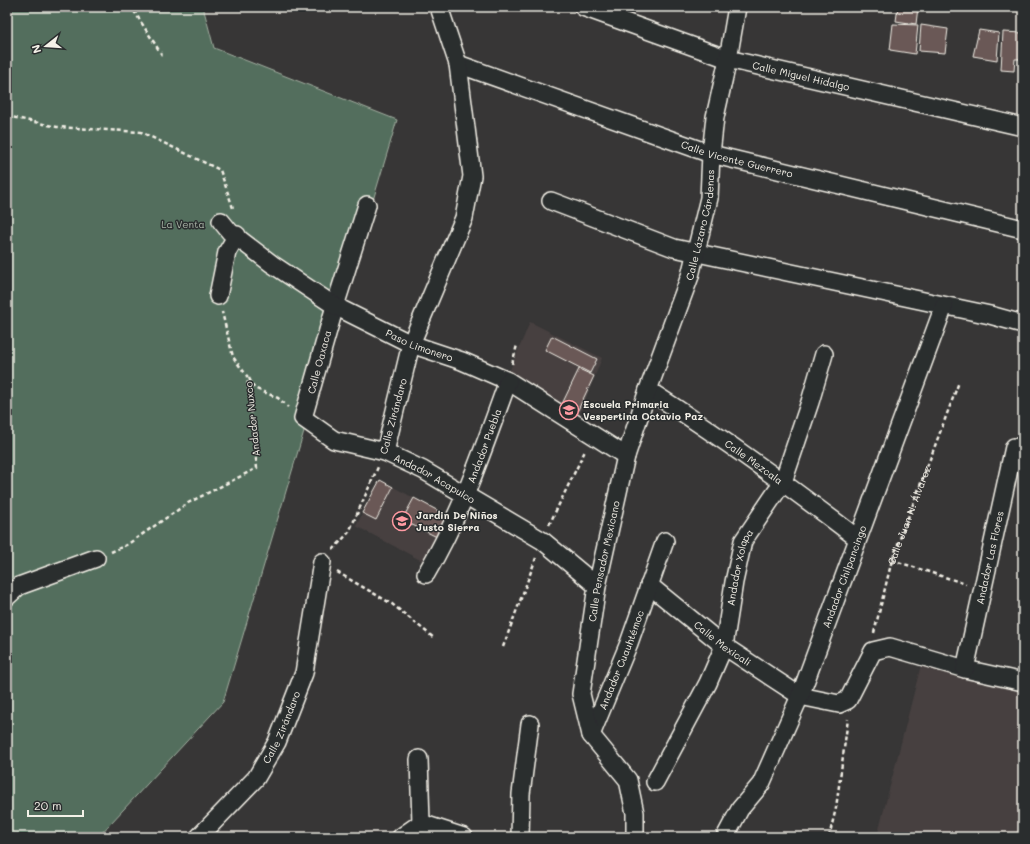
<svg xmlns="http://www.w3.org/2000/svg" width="1030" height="844" viewBox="0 0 1030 844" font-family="Mali,sans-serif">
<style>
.built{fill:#474040}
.green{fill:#536e5d;stroke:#a4b0a2}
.building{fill:#6b5857;stroke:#f4f1e8}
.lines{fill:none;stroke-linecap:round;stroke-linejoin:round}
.minor-casing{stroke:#f4f1e8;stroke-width:20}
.path{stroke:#f4f1e8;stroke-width:2.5;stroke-dasharray:4 3;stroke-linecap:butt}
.minor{stroke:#2a2d2e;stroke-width:17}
.labels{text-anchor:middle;stroke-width:3;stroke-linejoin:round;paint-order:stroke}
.street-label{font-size:10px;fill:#f4f1e8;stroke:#2a2d2e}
.park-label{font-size:10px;fill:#acb6a9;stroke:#2a2d2e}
.poi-label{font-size:10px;font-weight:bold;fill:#f4f1e8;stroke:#2a2d2e;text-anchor:start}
</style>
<rect width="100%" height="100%" fill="#373636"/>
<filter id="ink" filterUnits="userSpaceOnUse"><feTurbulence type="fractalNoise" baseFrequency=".025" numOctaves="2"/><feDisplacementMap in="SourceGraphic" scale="8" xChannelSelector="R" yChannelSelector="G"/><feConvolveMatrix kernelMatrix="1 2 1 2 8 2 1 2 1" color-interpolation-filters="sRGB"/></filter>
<g filter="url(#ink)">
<path class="built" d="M530 322 602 358 578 418 507 377Z
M380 480 448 516 424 562 356 526Z
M921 665 1023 691V837H877Z"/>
<path class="green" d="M7 7H203L214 48 397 120 223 702 98 837H7Z"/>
<path class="building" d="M898 7H918L916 24 896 21Z
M893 24 918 25 915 54 890 50Z
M921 25 948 29 945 53 919 51Z
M979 30 999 33 997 60 973 56Z
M1003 32 1023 33V59H1015L1014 71 1001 70Z
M552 336 597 359 590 373 545 350Z
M579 369 594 376 577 412 562 404Z
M380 480 393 487 376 520 362 513Z
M414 498 448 516 437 537 402 520Z"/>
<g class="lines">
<defs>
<g id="minor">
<path id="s2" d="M583 7 728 59 1023 127"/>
<path id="s3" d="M458 64 711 154 1023 229"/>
<path d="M551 201 674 248 990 315 1023 324"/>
<path id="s4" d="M367 205 335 306 303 418 334 440 385 452 423 470 543 541 597 586"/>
<path id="s5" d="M221 221 230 232 272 264 335 306 411 344 462 361 508 381 626 456"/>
<path d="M218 296 227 252 237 235"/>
<path id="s6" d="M648 390C720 436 789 486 857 538"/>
<path d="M385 452 411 344 464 218 472 176 458 64 439 7"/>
<path id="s7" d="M426 574C462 513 484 447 508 381"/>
<path id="s8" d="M649 585 724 646 800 696 839 704 848 700 873 651 890 647 965 669 1023 682"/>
<path d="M7 597 19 586 96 558"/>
<path id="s9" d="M965 669 1014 447"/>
<path id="s10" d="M591 735 629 643 665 541"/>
<path d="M419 759 421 823"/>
<path id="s11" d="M655 782 708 683 724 646 734 582 743 541 783 482 810 402 824 354"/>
<path id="s12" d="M199 837 256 778 277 742 304 673 322 562"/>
<path d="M401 837 421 823 464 837"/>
<path d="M520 837 521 794 530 724"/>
<path id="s13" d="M635 837V813L628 780 591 735 581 694 597 586 626 456 648 390 690 276 709 198 711 154 715 117 728 59 737 7"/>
<path id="s14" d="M725 837 740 809 761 784 800 696 944 306"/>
</g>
</defs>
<use href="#minor" class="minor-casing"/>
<g class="path">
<path d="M106 7 134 11 162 55"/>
<path d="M7 116 57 127 141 132 220 170 233 208"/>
<path d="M512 364 517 345"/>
<path d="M249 378 254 388 278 398 288 407"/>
<path d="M549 525 585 451"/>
<path d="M333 550 349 532 378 467"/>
<path d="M111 552 128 544 188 503 257 468 247 376 233 357 222 312"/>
<path d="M892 560 966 584"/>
<path d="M337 572 392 604 434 638"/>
<path id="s1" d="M874 633 892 560 959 382"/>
<path d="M503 647 536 558"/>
<path d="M829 837 836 808 848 719"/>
</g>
<use href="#minor" class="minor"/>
</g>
</g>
<defs>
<symbol id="school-ring" viewBox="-11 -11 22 22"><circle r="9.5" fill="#2a2d2e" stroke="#ff9aa2" stroke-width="1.5"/><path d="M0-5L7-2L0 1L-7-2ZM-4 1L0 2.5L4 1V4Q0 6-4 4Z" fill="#ff9aa2"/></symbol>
</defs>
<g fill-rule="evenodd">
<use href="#school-ring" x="558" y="399" width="22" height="22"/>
<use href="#school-ring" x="391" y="510" width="22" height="22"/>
</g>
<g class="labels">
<g class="street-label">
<text dy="4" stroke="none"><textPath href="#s2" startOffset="229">Calle Miguel Hidalgo</textPath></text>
<text dy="4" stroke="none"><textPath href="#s3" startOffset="295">Calle Vicente Guerrero</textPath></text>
<text dy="4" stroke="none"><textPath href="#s13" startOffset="644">Calle Lázaro Cárdenas</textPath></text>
<text dy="4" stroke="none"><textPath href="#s5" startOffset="236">Paso Limonero</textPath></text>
<text transform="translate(319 362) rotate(-75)" y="4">Calle Oaxaca</text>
<text transform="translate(393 416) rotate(-75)" y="4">Calle Zirándaro</text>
<text transform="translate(252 419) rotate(-96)" y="4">Andador Nuxco</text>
<text dy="4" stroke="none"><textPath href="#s7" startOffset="141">Andador Puebla</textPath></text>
<text dy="4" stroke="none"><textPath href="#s6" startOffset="128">Calle Mezcala</textPath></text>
<text dy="4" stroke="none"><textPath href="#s4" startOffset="369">Andador Acapulco</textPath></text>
<text dy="4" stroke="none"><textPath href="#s1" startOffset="123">Calle Juan N. Álvarez</textPath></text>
<text dy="4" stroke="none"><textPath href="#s9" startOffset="114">Andador Las Flores</textPath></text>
<text dy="4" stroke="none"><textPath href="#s13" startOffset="293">Calle Pensador Mexicano</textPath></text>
<text dy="4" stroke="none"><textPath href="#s11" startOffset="233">Andador Xolapa</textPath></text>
<text dy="4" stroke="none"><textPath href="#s14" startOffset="288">Andador Chilpancingo</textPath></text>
<text dy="4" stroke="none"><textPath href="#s8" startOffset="94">Calle Mexicali</textPath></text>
<text dy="4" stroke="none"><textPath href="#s10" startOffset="81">Andador Cuauhtémoc</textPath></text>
<text dy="4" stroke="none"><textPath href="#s12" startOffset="139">Calle Zirándaro</textPath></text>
</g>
<g class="park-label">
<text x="183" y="228">La Venta</text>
</g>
<g class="poi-label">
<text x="583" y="408">Escuela Primaria<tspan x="583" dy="12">Vespertina Octavio Paz</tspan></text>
<text x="416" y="519">Jardin De Niños<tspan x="416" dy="12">Justo Sierra</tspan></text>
</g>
</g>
<rect width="1030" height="844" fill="none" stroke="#2a2d2e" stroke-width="24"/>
<rect x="12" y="12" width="1006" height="820" fill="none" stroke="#f4f1e8" stroke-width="1.5" filter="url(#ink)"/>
<g transform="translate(46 46) rotate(253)" stroke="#2a2d2e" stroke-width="3" paint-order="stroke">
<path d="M0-3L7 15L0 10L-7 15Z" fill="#f4f1e8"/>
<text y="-6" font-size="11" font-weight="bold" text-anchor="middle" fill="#f4f1e8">N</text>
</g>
<path d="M28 810v6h55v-6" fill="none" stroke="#f4f1e8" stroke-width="2"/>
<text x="34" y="810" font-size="12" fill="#f4f1e8" stroke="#2a2d2e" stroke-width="3" paint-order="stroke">20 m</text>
</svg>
